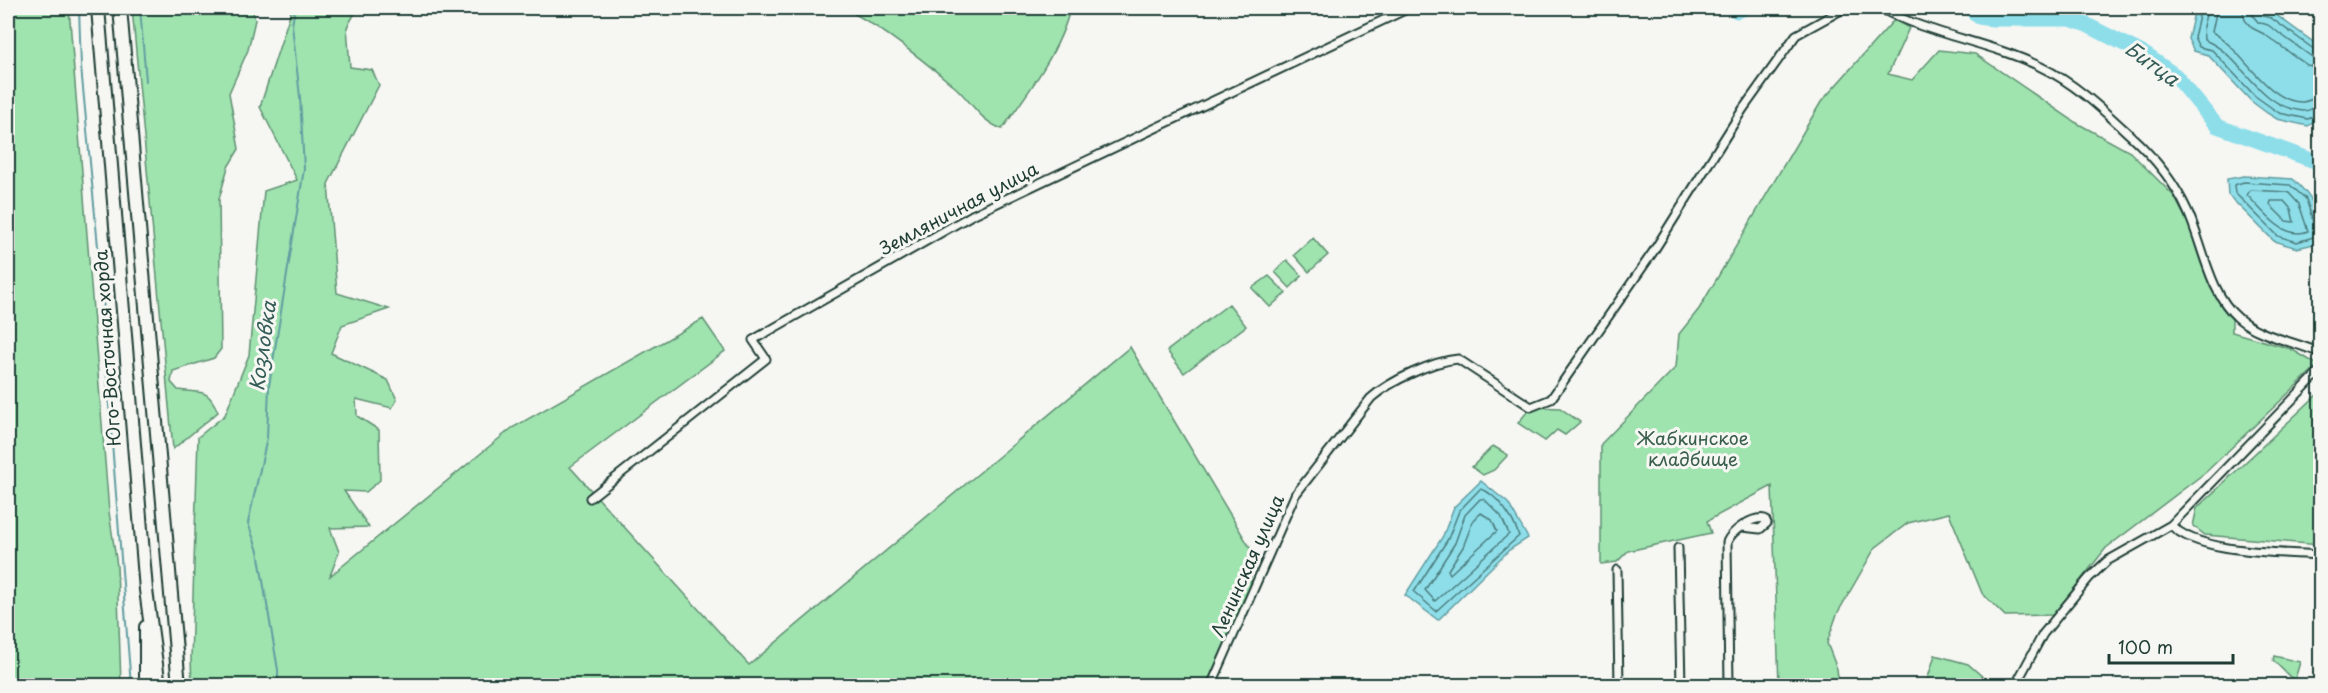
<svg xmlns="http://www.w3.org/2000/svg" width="2328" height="693" viewBox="0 0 2328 693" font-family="'Playpen Sans',sans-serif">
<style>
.green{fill:#9fe3af;stroke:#5f9072;stroke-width:1.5}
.water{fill:#8edeea;stroke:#629ea1;stroke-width:1.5}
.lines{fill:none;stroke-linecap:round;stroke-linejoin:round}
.shore{stroke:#4b7d7d;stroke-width:1.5}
.stream{stroke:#629ea1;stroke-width:2}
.river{stroke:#8edeea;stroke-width:15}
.street-casing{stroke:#1f3d34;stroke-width:11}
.primary-casing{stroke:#1f3d34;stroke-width:16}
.street{stroke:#f6f6f2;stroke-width:7}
.primary{stroke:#f6f6f2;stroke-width:12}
.labels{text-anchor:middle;stroke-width:6;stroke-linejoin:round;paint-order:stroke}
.street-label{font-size:18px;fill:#1f3d34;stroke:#f6f6f2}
.park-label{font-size:18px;fill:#395e4d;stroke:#f6f6f2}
.water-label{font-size:20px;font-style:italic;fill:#355d58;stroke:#f6f6f2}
</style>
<rect width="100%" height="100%" fill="#f6f6f2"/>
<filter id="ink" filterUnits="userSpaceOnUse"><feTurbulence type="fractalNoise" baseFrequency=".0167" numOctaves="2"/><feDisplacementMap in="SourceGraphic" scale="12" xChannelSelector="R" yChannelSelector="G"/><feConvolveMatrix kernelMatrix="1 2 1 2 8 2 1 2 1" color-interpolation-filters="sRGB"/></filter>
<g filter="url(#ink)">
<path class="green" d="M8 8H69L109 512 117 566 121 685H8Z
M132 8H252L255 20 248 50 229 93 239 149 228 167 219 199 221 349 214 358 173 371 171 382 178 390C200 394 207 386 218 412L173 449Z
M292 8H358L347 27 350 67 372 70 379 85 328 184 337 293 389 309 342 325 331 353 388 380 397 400 392 408 356 399 357 416 379 430 380 480 366 492 344 491 369 527 330 528 339 552 330 576 512 428 703 319 725 351 570 467 749 665 1130 347 1252 551 1250 596 1206 685 192 686 191 659 198 437 225 415 249 355 264 191 297 180 260 107Z
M843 8H1070C1062 48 1026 96 1002 129 980 121 972 102 955 87 923 60 880 25 843 8Z
M1894 20 1909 28 1888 74 1912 80 1939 50 1975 54 2075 122 2130 152 2174 196 2194 235 2224 307 2232 317V332L2291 349 2318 365 2206 472 2106 548 2053 615 2005 616 1982 593 1949 513 1908 523 1875 548 1837 614 1827 643 1837 669 1839 685H1779L1772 486 1707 521 1711 533 1628 551 1617 562 1601 564V444L1676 367 1679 334 1699 309 1821 102Z
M1313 238 1328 255 1309 272 1294 255Z
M1287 260 1302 276 1290 288 1275 272Z
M1269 276 1286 293 1270 307 1252 288Z
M1229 304 1246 326 1184 373 1167 351Z
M2320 392V545L2205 535 2193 526 2197 508Z
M1531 407 1560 408 1580 422 1565 435 1557 430 1545 441 1518 423Z
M1493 446 1508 455 1494 470 1483 475 1472 467Z
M1935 655 1968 664 1992 685H1920L1926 684Z
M2274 656 2300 662 2295 679 2291 678 2273 660Z"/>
<path class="water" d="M2195 8H2261L2272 12 2320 47V118L2308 126 2277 119 2267 113 2251 101 2208 55 2194 51 2188 39Z
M2244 176 2293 179C2314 199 2320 210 2320 240L2314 244 2297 248 2274 241 2228 195 2227 179Z
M1481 481 1508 503 1528 538 1509 550 1438 620 1405 595 1443 536 1454 507Z"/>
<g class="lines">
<path class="shore" d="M2201 8 2194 37 2199 47 2212 50 2255 96 2279 113 2308 119 2320 114
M2208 8 2203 26 2204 40C2243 54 2256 107 2303 111 2310 111 2314 107 2320 106
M2217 8 2212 32C2241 47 2268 104 2303 102 2309 101 2314 98 2320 97
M2242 8 2245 20 2252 28 2264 34 2307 65 2320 68
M2251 8 2253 16 2258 22 2268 25 2312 57 2320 59
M2259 8 2263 16 2271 18 2315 50 2320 52
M2250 190 2288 192 2299 204 2308 231C2283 241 2263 211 2247 195Z
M2271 201H2284L2291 209 2294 222 2286 221 2270 205Z
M2320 224 2313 221 2306 199 2290 185 2244 182 2234 185 2235 193 2278 236 2297 242 2320 235
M1480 489C1497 493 1514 520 1519 536L1436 611 1414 592 1448 539 1459 511Z
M1480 499H1484L1501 516 1509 534 1435 601 1425 590 1455 543 1465 515Z
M1481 513 1492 520 1497 531 1450 574 1448 570 1463 547 1473 521Z"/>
<path class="stream" d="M79 8 81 67 106 331V366L131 686
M140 8 146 81
M278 686V670L258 551 248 523 267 438 269 386 304 169 300 97 292 25 295 8"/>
<path class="river" d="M1732 8 1737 11 1746 8
M1969 8 1979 17 1991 19H2070L2087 25 2146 55 2176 76 2217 126 2320 163"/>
<defs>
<path id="street" d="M1880 8C1930 35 1990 42 2041 67 2075 83 2104 111 2131 136 2154 157 2175 183 2188 212 2203 245 2209 293 2238 318 2260 337 2294 341 2320 353
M590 498 766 359 753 340 972 215 1409 8
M2171 525C2199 554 2280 552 2320 555
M1678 548 1681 686
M1617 570 1619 686
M1211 686 1295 495 1371 398C1390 381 1433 361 1458 359L1531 407 1551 399 1653 252 1743 109 1796 35 1845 8
M1729 686 1727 542C1732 531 1752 516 1765 519L1767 523 1760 529 1742 527
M2015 686 2043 634 2089 578 2107 561 2171 525 2320 371"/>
<path id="primary" d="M98 8 146 590 159 686
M120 8 179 686
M146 627V686"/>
</defs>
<use href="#street" class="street-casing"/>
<use href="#primary" class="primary-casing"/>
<use href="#street" class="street"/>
<use href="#primary" class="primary"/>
</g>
</g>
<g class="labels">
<g class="street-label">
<text transform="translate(959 209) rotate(-28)" y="6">Земляничная улица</text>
<text transform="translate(108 348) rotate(-94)" y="6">Юго-Восточная хорда</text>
<text transform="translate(1248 566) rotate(-66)" y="6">Ленинская улица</text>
</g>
<g class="park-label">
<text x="1693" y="445">Жабкинское<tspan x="1693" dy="21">кладбище</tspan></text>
</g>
<g class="water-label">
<text transform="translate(2152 64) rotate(36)" y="7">Битца</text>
<text transform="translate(263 346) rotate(-82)" y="7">Козловка</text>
</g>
</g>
<rect width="2328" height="693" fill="none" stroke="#f6f6f2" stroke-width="30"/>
<rect x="15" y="15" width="2298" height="663" fill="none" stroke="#1f3d34" stroke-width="2" filter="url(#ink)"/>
<path d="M2109 654v9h124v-9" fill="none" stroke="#1f3d34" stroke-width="3"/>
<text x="2118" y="654" font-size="18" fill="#1f3d34" stroke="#f6f6f2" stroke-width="4.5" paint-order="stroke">100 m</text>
</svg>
